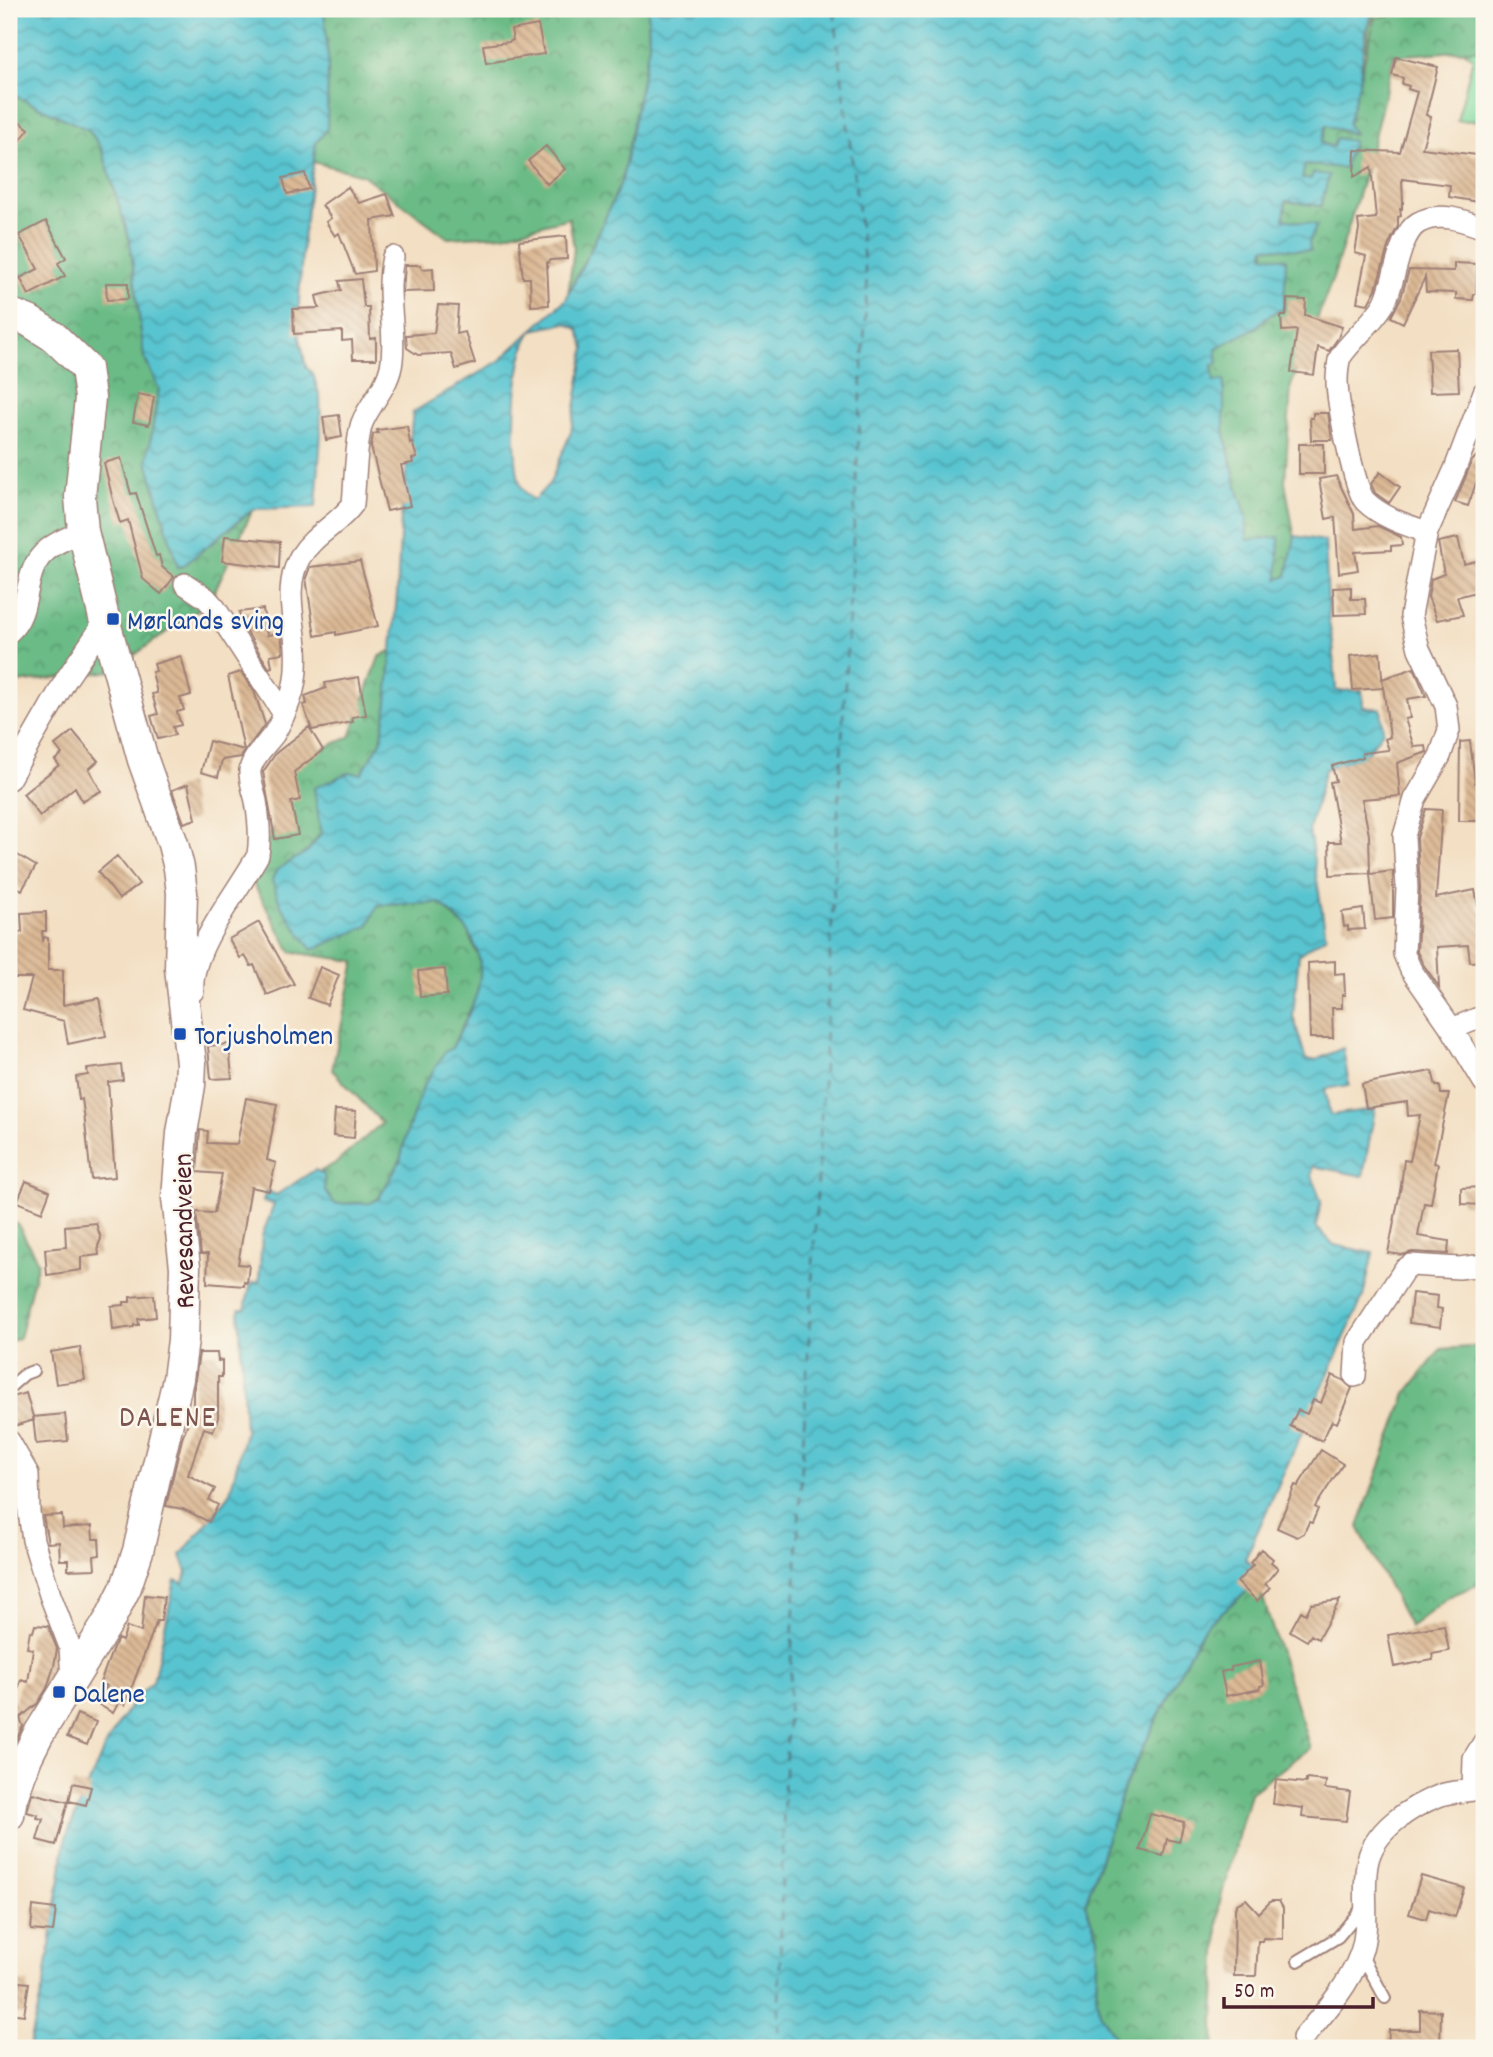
<svg xmlns="http://www.w3.org/2000/svg" width="1493" height="2057" viewBox="0 0 1493 2057" font-family="Dekko,sans-serif">
<style>
.green{fill:#83dba0;stroke:#667d66;stroke-width:2}
.forest{fill:url(#forest-crowns);stroke:#5a6d58;stroke-width:2}
.water{fill:url(#water-waves);stroke:#51727e;stroke-width:2;fill-rule:evenodd}
.lines{fill:none;stroke-linecap:round;stroke-linejoin:round}
.ferry{stroke:#4f5965;stroke-width:2;stroke-dasharray:9 7;stroke-linecap:butt}
.building{fill:url(#building-back-hatch)}
.lane-casing{stroke:#9e7f77;stroke-width:14}
.street-casing{stroke:#9e7f77;stroke-width:24}
.secondary-casing{stroke:#9e7f77;stroke-width:33}
.lane{stroke:#fff;stroke-width:10}
.street{stroke:#fff;stroke-width:21}
.secondary{stroke:#fff;stroke-width:30}
.transit-dot{fill:#1a4fb4;stroke:#fbf7ec;stroke-width:2.5}
.labels{text-anchor:middle;stroke-width:5;stroke-linejoin:round;paint-order:stroke}
.transit-label{font-size:28px;fill:#164399;stroke:#fbf7ec;text-anchor:start}
.street-label{font-size:28px;fill:#4a1f2b;stroke:#fbf7ec}
.neighbourhood-label{font-size:30px;letter-spacing:2px;fill:#7d5550;stroke:#fbf7ec}
</style>
<defs>
<pattern id="forest-crowns" width="20" height="18" patternUnits="userSpaceOnUse" patternTransform="scale(1.75)"><rect width="20" height="18" fill="#6abb86"/><path d="M2 6a3 3 0 1 1 6 0M12 15a3 3 0 1 1 6 0" fill="none" stroke="#59976e"/></pattern>
<pattern id="water-waves" width="16" height="10" patternUnits="userSpaceOnUse" patternTransform="scale(1.75)"><rect width="16" height="10" fill="#58c4d0"/><path d="M0 5q4-4 8 0t8 0" fill="none" stroke="#4b9fa9"/></pattern>
<pattern id="building-back-hatch" width="6" height="6" patternUnits="userSpaceOnUse" patternTransform="scale(1.75)"><rect width="6" height="6" fill="#dcb995"/><path d="M-1 5l2 2M0 0l6 6M5-1l2 2" fill="none" stroke="#b4967a"/></pattern>
</defs>
<rect width="100%" height="100%" fill="#fbf7ec"/>
<filter id="ink" filterUnits="userSpaceOnUse"><feTurbulence type="fractalNoise" baseFrequency=".0143" numOctaves="2"/><feDisplacementMap in="SourceGraphic" scale="14" xChannelSelector="R" yChannelSelector="G"/><feConvolveMatrix kernelMatrix="1 2 1 2 8 2 1 2 1" color-interpolation-filters="sRGB"/></filter>
<filter id="wash" filterUnits="userSpaceOnUse"><feTurbulence type="fractalNoise" baseFrequency=".00686" numOctaves="4" result="noise"/><feDisplacementMap in="SourceGraphic" scale="28" xChannelSelector="R" yChannelSelector="G"/><feGaussianBlur stdDeviation="1.57" result="paint"/><feColorMatrix in="noise" values="0 0 0 0 0 0 0 0 0 0 0 0 0 0 0 0 0 1.4 0 .05"/><feComposite in="paint" operator="in"/></filter>
<g filter="url(#wash)">
<rect width="100%" height="100%" fill="#f3dfc3"/>
<path class="green" d="M1377 9H1484V120L1457 121 1473 58 1446 37 1366 50 1369 27Z"/>
<path class="forest" d="M324 9H648L649 45 622 180 600 230 568 294 574 248 569 218 503 235 448 238 363 175 313 162 316 143 327 129 328 59Z
M1423 9H1484V49L1394 56 1367 166 1333 278 1291 386 1285 482 1295 539 1287 576 1277 580 1247 540V517L1236 484 1224 430V380L1214 382 1212 366 1216 348 1257 327 1265 317V246L1310 250 1284 219 1286 201 1320 206 1311 179H1302L1304 165 1345 162 1352 147H1333L1321 143 1326 124 1352 134 1348 124 1375 18Z
M9 93 89 130 102 149 130 241 144 357 159 389 147 461 178 567 183 566 253 509 210 601 112 671 9 684Z
M392 650 386 712 381 742 361 774 308 851 277 870 378 905 440 903 467 929 480 960V989L452 1048 407 1132 400 1161 379 1198 371 1203 335 1204 325 1191 324 1174 319 1172 336 1163 382 1123 332 1070 355 961 291 952 253 883 297 760 350 737 379 657Z
M9 1223H17L38 1262 19 1338 9 1342Z
M1484 1346V1582L1450 1596 1410 1627 1358 1527 1406 1394 1441 1349Z
M1258 1582 1310 1748 1250 1793 1219 1905 1214 2024 1215 2048H1121L1099 2012 1096 1993 1098 1937 1085 1905 1125 1785 1184 1664 1205 1626Z"/>
<path class="water" d="M9 9H324L328 59 327 129 316 143 303 238 299 300V333L306 367 313 374 320 397 321 434 316 507 253 509 183 566 178 567 147 461 159 389 144 357 130 241 102 149 89 130 9 93Z
M648 9H1375L1367 26 1359 83 1348 124 1354 134 1326 125 1321 143 1333 147 1336 138 1353 141C1352 150 1344 158 1346 168L1305 165 1302 179H1311L1313 173 1329 175 1321 206 1286 201 1284 219 1317 225 1309 242 1310 251 1265 247 1264 255 1286 259 1284 309 1266 317 1257 327 1216 348 1218 363 1212 366 1214 382 1224 380V430L1236 484 1247 517V540L1279 537 1278 579 1287 576 1295 536 1325 541 1329 623 1333 642 1336 691 1362 690 1363 707 1381 709 1383 731 1363 758 1325 769 1309 830 1326 936 1299 954 1293 1016 1306 1060H1316L1343 1048 1349 1085 1325 1089 1330 1115 1375 1109 1363 1176 1313 1166 1312 1175 1321 1202 1316 1227 1334 1245 1373 1253 1363 1297 1245 1559 1266 1576 1205 1626 1184 1664 1125 1785 1085 1904 1098 1937 1096 1993 1099 2012 1121 2048H29L45 1979 66 1837 106 1744 133 1701 153 1682 175 1580 183 1583 187 1572 181 1555 229 1496 245 1432 239 1309H245L251 1283 259 1282 262 1236 274 1204 263 1202 266 1190 276 1195 315 1170 324 1174 325 1191 335 1204 371 1203 379 1198 400 1161 407 1132 423 1087 445 1052 452 1048C471 1008 496 974 467 930 461 920 448 911 440 903L378 905 368 926 312 950 281 906 272 880 277 870 308 851 321 834 314 788 350 772 361 774 381 742 386 712 397 594 401 518 413 412 499 361 566 299 600 230 622 180 649 45ZM566 323 578 329 585 348 571 432 550 483 534 500C527 496 523 492 520 484 511 455 513 352 533 330Z"/>
<g class="lines">
<path class="ferry" d="M778 2048 784 1789 867 286 834 9"/>
</g>
<g id="blocks">
<path class="building" d="M538 25 544 54 486 63 483 45 509 42 513 40 511 30Z
M1396 57 1438 67 1426 115 1431 117 1422 148 1484 156V203L1449 197 1450 185 1402 179 1403 203H1402V209H1400L1401 216 1398 217V226L1389 244 1376 289 1368 304 1357 302 1366 256 1355 253 1359 229 1358 220 1376 218 1371 167 1354 177 1355 150 1400 152 1417 92 1408 89 1409 86 1402 84 1403 78 1392 75Z
M9 113 29 129 9 155Z
M546 146 565 169 547 184 528 161Z
M305 173 309 189 287 194 283 178Z
M348 187 359 203 387 194 395 216 372 220 374 271 355 274 339 233 335 236 326 222 331 218 322 205Z
M46 221 66 258 58 263 65 276 29 295 20 278 38 269 19 235Z
M566 236 567 259 550 260 547 263 549 305 531 306 530 278H523L519 241Z
M1454 263 1477 264 1476 294H1474L1473 300 1456 299V293L1426 292 1425 277 1403 323 1391 317 1401 298 1409 270 1454 271Z
M405 265H421L422 269 433 268 434 291 403 292Z
M361 279 364 307H369L370 339 376 338V359H353L352 340 342 341V331L294 334 293 309 319 308 316 296 341 290 339 281Z
M106 283H128V299L107 300Z
M1287 299 1306 300 1305 315 1342 327 1338 338 1329 351 1318 347 1314 375 1291 372 1297 330 1282 331 1281 316H1286Z
M438 305 458 306 456 334 465 332 475 363 456 369 451 353 418 355 407 348 406 335 434 333Z
M1457 349 1459 391 1430 392 1428 350Z
M138 394 154 397 149 425 133 422Z
M1313 413H1328L1332 440H1311L1310 418H1313Z
M339 415 342 437 326 440 323 417Z
M407 426 410 443 412 442 417 458 412 459 413 463 401 465 410 506 387 511 371 447 373 434 378 433 377 430Z
M1299 444H1324V474H1299Z
M1484 448V460L1468 506 1455 502 1472 461Z
M121 458 131 494 136 493 156 556 159 555 162 567 174 577 161 594 143 579 128 520 120 523 113 500 104 463Z
M1380 472 1400 487 1389 503 1375 493 1371 484Z
M1336 476 1354 514 1355 529 1378 526 1401 537 1402 545 1391 546V550L1355 552 1358 570 1339 573 1335 517 1326 519 1319 479Z
M225 536 280 542 279 568 222 561Z
M1458 538 1464 564 1484 559V590L1457 597 1463 615 1437 620 1428 597 1431 579 1444 574 1438 542Z
M360 561 378 626 336 635V632L315 636 306 578 310 567Z
M1351 587V599H1365L1366 614 1334 615 1333 588Z
M263 609 267 635 281 633 283 653 270 655 272 667 269 668 241 623 239 612Z
M1380 653 1383 688 1353 690 1350 656Z
M181 656 191 695 180 698 184 710 177 712 181 725 173 727 175 735 158 739 151 716 158 714 152 694 157 693 152 672 156 671 154 664Z
M1414 668 1426 696 1407 699 1410 718 1405 719 1414 747 1426 746 1427 752 1397 763 1400 796 1362 799 1369 835 1370 873 1330 875 1329 842H1341L1330 782 1336 781 1332 766 1363 757 1362 753 1389 750 1385 739 1390 737 1382 679Z
M241 672 254 691 265 724 241 757 222 760 218 777 201 772 209 741 244 750 228 676Z
M359 677 366 715 352 717 353 722 312 730 303 705 307 704 305 696 326 688 325 683Z
M309 727 323 750 294 772 300 800 291 802 298 835 275 839 263 772 276 753Z
M73 731 98 761 89 769 101 791 82 801 75 787 40 816 23 794 59 765 55 760 62 754 55 745Z
M1470 741 1475 783H1484V821H1459L1460 742Z
M188 784 196 819 184 823 172 790Z
M1426 809 1442 810 1436 898 1475 890 1479 911H1484V961L1470 962 1468 945 1437 947 1439 987 1423 964 1417 952 1420 887 1417 838Z
M9 850 36 866 22 890 9 883Z
M117 856 139 884 119 899 98 872Z
M1393 871V918L1375 920 1370 874Z
M1363 909 1365 929 1348 930V926L1344 927 1342 912Z
M46 912V931H42L43 942 44 937 48 938V970H63V1005L99 998 106 1036 68 1044 64 1021 23 1010 32 978H13L12 932H22L21 913Z
M259 922 294 984 267 995 254 965 251 966 245 956 240 958 229 939Z
M1335 961V974L1344 973 1345 995H1342V1008H1332L1333 1038H1310L1308 963Z
M320 967 339 975 327 1005 308 998Z
M445 969 447 995 420 997 418 971Z
M229 1044 232 1078 211 1079 208 1046Z
M121 1065 123 1080 108 1082 115 1177 91 1179 84 1113 82 1099 79 1100 76 1077 88 1075 87 1069Z
M1432 1071 1436 1086H1440L1441 1094H1449L1434 1163 1438 1164 1431 1204 1424 1203 1418 1236 1449 1241 1448 1254 1412 1252 1402 1255 1388 1253 1401 1186 1404 1160 1410 1161 1420 1115 1408 1116 1407 1102 1366 1108 1362 1084Z
M246 1098 277 1104 267 1160 276 1163 269 1191 251 1187 238 1264 249 1265 247 1283 244 1282V1286L207 1283 208 1254H201L196 1212 214 1213 222 1174 197 1172 200 1130 208 1131 207 1143 237 1144Z
M335 1110 356 1111 354 1138 333 1136Z
M26 1181 50 1191 42 1212 17 1202Z
M1484 1187V1205L1461 1204V1188Z
M96 1223 101 1239 98 1246 99 1255 81 1257V1270L47 1275 45 1249 66 1247 65 1226Z
M1412 1293 1438 1296 1437 1308 1442 1309 1440 1327 1409 1323Z
M154 1295 156 1317 138 1319 139 1325H134V1327L113 1330 111 1306 124 1305V1302H130V1297Z
M80 1347 85 1380 56 1384 51 1352Z
M199 1353H217L218 1361 222 1360V1377H218V1418L213 1431 204 1428 188 1475 215 1489 209 1500 218 1505 209 1522 183 1509 166 1506 182 1439 193 1408V1393Z
M1332 1375 1343 1380 1352 1388 1337 1423 1332 1421 1322 1441 1290 1426 1298 1410 1307 1414 1313 1400 1321 1403Z
M26 1393 34 1420 14 1426 9 1407V1398Z
M65 1414 68 1441 36 1444 33 1417Z
M1321 1450 1343 1464 1315 1507 1318 1509 1312 1523 1309 1522 1304 1533 1297 1537 1277 1528 1295 1485 1298 1486Z
M62 1515 63 1528 92 1526 93 1539H99L100 1555 94 1556 95 1569 68 1570V1560H60L59 1542 48 1543 43 1516Z
M1261 1549 1273 1559 1271 1562 1278 1568 1265 1584 1270 1588 1257 1601 1237 1582 1253 1565 1250 1563Z
M145 1595 164 1597 161 1621H157L125 1705 119 1702 113 1713 96 1703 107 1686 100 1683 113 1648 118 1639 122 1641 127 1627 141 1632Z
M1340 1600 1318 1639 1311 1635 1307 1641 1290 1631 1301 1611 1306 1614 1311 1604Z
M35 1625 48 1626 57 1649 54 1666 47 1688 38 1703 20 1718 23 1726 16 1740 9 1747V1692L14 1703 21 1680 28 1682 33 1649 27 1648 30 1631 33 1632Z
M1444 1625 1449 1651 1432 1654 1433 1660 1394 1667 1388 1635Z
M1260 1661 1264 1685 1260 1686V1689L1226 1696 1221 1672 1231 1670V1667Z
M77 1714 96 1722 87 1745 67 1737Z
M1306 1779 1326 1781 1325 1789 1350 1792 1346 1821 1302 1817 1303 1808 1273 1804 1276 1780 1306 1783Z
M73 1783 91 1787 86 1805 69 1801Z
M32 1793 68 1802 56 1845 37 1840 43 1819 37 1818 38 1815 27 1812Z
M1150 1814 1184 1822 1179 1842 1167 1839 1163 1856 1140 1850Z
M1421 1876 1464 1888 1455 1917 1429 1909 1426 1919 1409 1914Z
M1246 1899 1259 1913 1271 1901H1279L1283 1908V1939L1263 1938 1262 1941H1258L1256 1976H1234L1235 1908 1237 1904Z
M33 1906 56 1909 53 1932 31 1930Z
M9 1981 29 1983 24 2015 9 2013Z
M1420 2010 1441 2011 1440 2048H1388L1389 2030H1420Z"/>
</g>
</g>
<g filter="url(#ink)">
<use href="#blocks" fill-opacity="0" stroke="#9e7f77" stroke-width="2"/>
<g class="lines">
<defs>
<path id="lane" d="M9 1388 25 1374 33 1371
M1361 1954 1385 1998
M1298 1961 1338 1937 1363 1907"/>
<path id="street" d="M1484 392 1455 469 1427 532 1418 577 1411 616 1419 649 1446 706 1449 730 1440 756 1415 799 1404 836 1407 888 1404 954 1411 970 1452 1029 1484 1082
M1427 532C1406 525 1381 517 1365 501 1354 489 1337 400 1337 381 1337 375 1338 366 1339 360 1343 348 1377 319 1385 302 1395 282 1399 234 1418 223 1439 211 1463 220 1484 228
M185 584 206 598 215 608 284 714
M9 632C31 613 23 577 41 556 52 543 68 538 83 531
M9 779 67 678 105 622
M193 991C189 950 238 892 258 855 261 836 259 819 256 801 254 792 249 779 250 770 253 756 266 745 274 734 280 724 286 711 290 700 296 684 297 664 296 647 294 616 284 586 300 557 314 534 338 525 353 504 355 485 356 439 362 423 371 401 390 385 392 360 396 325 385 295 393 257
M1452 1029 1476 1019 1484 1018
M1355 1376 1357 1342 1404 1270 1411 1265 1459 1268 1484 1265
M9 1441 28 1474 29 1512 33 1540 50 1595 70 1647 72 1680
M1303 2038C1324 2013 1348 1987 1360 1955 1371 1926 1362 1894 1367 1865 1372 1831 1411 1806 1441 1795 1451 1791 1463 1792 1473 1790L1474 1758 1484 1742"/>
<path id="secondary" d="M9 313 29 321 54 337 86 368 90 398 80 497 83 531 105 622 143 760 173 844 179 868 182 893 180 968 191 1063 190 1085 182 1133 177 1198 185 1267 183 1340 178 1379 138 1551 126 1587 110 1619 38 1735 27 1757 12 1798 9 1815"/>
</defs>
<use href="#lane" class="lane-casing"/>
<use href="#street" class="street-casing"/>
<use href="#secondary" class="secondary-casing"/>
<use href="#lane" class="lane"/>
<use href="#street" class="street"/>
<use href="#secondary" class="secondary"/>
</g>
</g>
<g class="transit-dot">
<rect x="106" y="612" width="14" height="14" rx="3.5"/>
<rect x="173" y="1027" width="14" height="14" rx="3.5"/>
<rect x="52" y="1685" width="14" height="14" rx="3.5"/>
</g>
<g class="labels">
<g class="transit-label">
<text x="127" y="629">Mørlands sving</text>
<text x="194" y="1044">Torjusholmen</text>
<text x="73" y="1702">Dalene</text>
</g>
<g class="street-label">
<text transform="translate(182 1231) rotate(-91)" y="10">Revesandveien</text>
</g>
<g class="neighbourhood-label">
<text x="168" y="1426">DALENE</text>
</g>
</g>
<rect width="1493" height="2057" fill="none" stroke="#fbf7ec" stroke-width="35"/>
<path d="M1224 1997v10h149v-10" fill="none" stroke="#4a1f2b" stroke-width="3.5"/>
<text x="1234" y="1997" font-size="21" fill="#4a1f2b" stroke="#fbf7ec" stroke-width="5" paint-order="stroke">50 m</text>
</svg>
